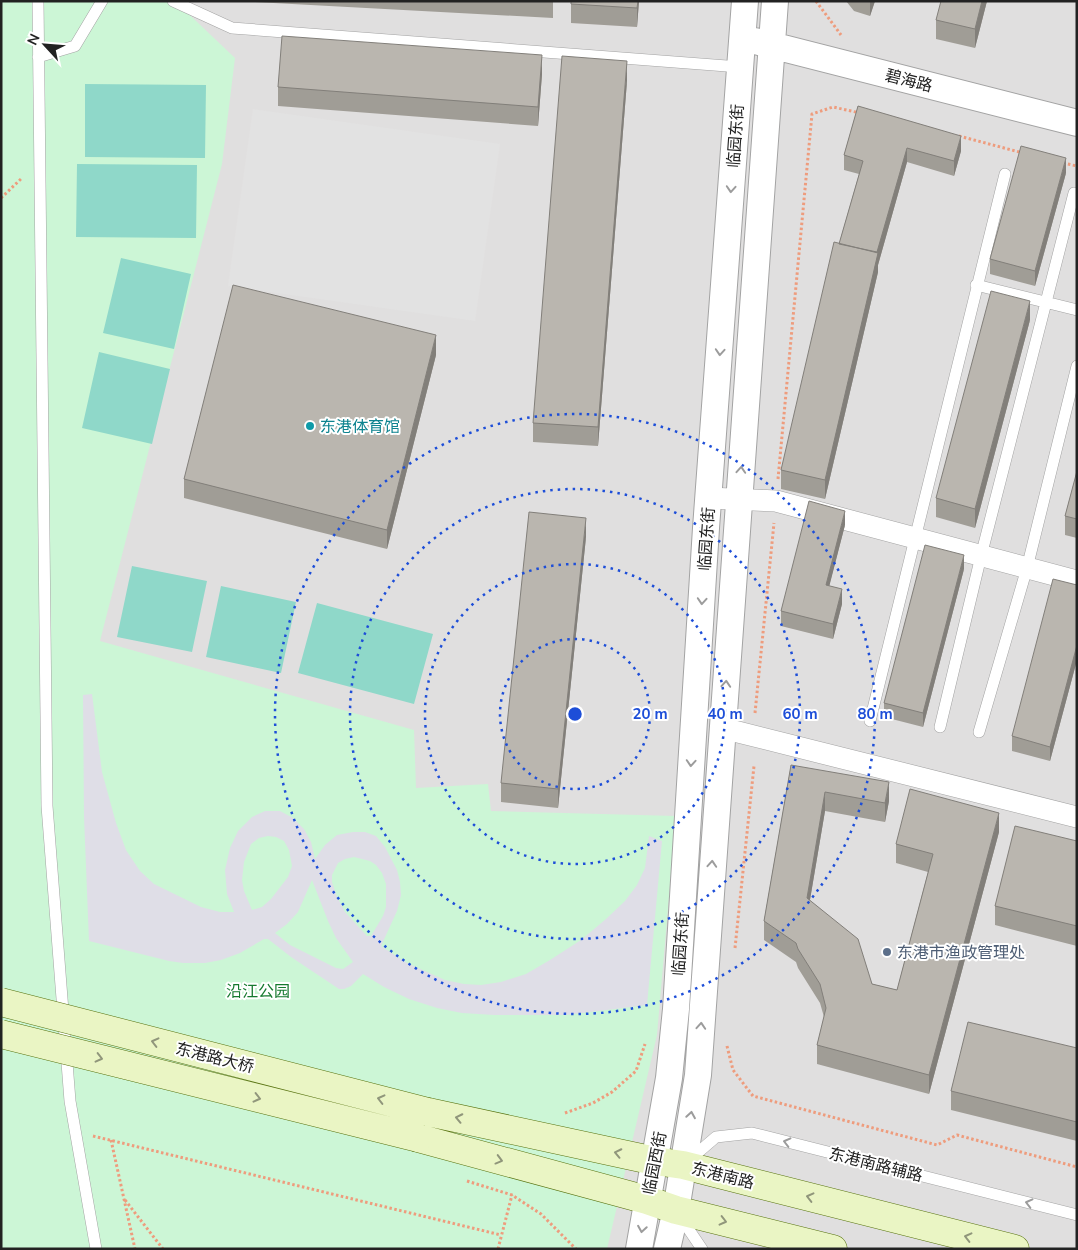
<svg xmlns="http://www.w3.org/2000/svg" width="1078" height="1250" viewBox="0 0 1078 1250" font-family="'Nunito Sans','Noto Sans SC',sans-serif">
<style>
.residential{fill:#e0dfdf}
.park{fill:#ccf6d6}
.pitch{fill:#8fd8c9}
.parking{fill:#e2e2e2}
.plaza{fill:#dfdee7;fill-rule:evenodd}
.lines{fill:none;stroke-linecap:round;stroke-linejoin:round}
.service-casing{stroke:#a3a3a3;stroke-width:12}
.minor-casing{stroke:#a3a3a3;stroke-width:22}
.tertiary-casing{stroke:#a3a3a3;stroke-width:28}
.secondary-casing{stroke:#57720f;stroke-width:29}
.path{stroke:#ee9c7d;stroke-width:3;stroke-dasharray:2.5 2.5;stroke-linecap:butt}
.service{stroke:#fff;stroke-width:11}
.minor{stroke:#fff;stroke-width:21}
.tertiary{stroke:#fff;stroke-width:26}
.secondary{stroke:#eaf5c4;stroke-width:28}
.secondary-bridge-casing{stroke:#57720f;stroke-width:29;stroke-linecap:butt}
.secondary-bridge{stroke:#eaf5c4;stroke-width:28}
.wall{fill:#a09d96}
.shaded-wall{fill:#827f7a}
.building{fill:#bab6af;stroke:#827f7a}
.oneway{stroke:#9c9c9c}
.oneway2{stroke:#90967b}
.ring{fill:none;stroke:#1d4ed8;stroke-width:2.5;stroke-dasharray:2.5 5}
.culture-dot{fill:#0f9aa8;stroke:#fff;stroke-width:2}
.service-dot{fill:#5c6f8a;stroke:#fff;stroke-width:2}
.labels{text-anchor:middle;stroke-width:4;stroke-linejoin:round;paint-order:stroke}
.street-label{font-size:16px;fill:#222;stroke:#fff}
.culture-label{font-size:16px;fill:#0d838f;stroke:#fff;text-anchor:start}
.service-label{font-size:16px;fill:#4e5e75;stroke:#fff;text-anchor:start}
.park-label{font-size:16px;fill:#16792f;stroke:#fff}
.centre{fill:#1d4ed8;stroke:#fff;stroke-width:2.5}
.ring-label{font-size:15px;text-anchor:middle;font-weight:bold;fill:#1d4ed8;stroke:#fff;stroke-width:4;stroke-linejoin:round;paint-order:stroke}
</style>
<rect width="100%" height="100%" fill="#f1f0ea"/>
<path class="residential" d="M1 1H1077V1249H1Z"/>
<path class="park" d="M1 1H175L235 58 222 164 100 641 414 730 416 788 488 784 491 811 676 816 657 1035 607 1249H1Z"/>
<path class="pitch" d="M85 84 206 85 205 158 85 157Z
M77 164 197 165 196 238 76 237Z
M121 258 191 274 174 349 103 333Z
M99 352 170 369 152 444 82 428Z
M132 566 207 581 192 652 117 637Z
M221 586 296 602 281 673 206 657Z
M317 603 433 634 414 704 298 673Z"/>
<path class="parking" d="M253 109 500 144 475 321 228 286Z"/>
<path class="plaza" d="M92 694 102 772 116 823 126 850 140 871 154 884 201 907 220 912H234L227 894 225 870 230 848 238 831 252 817 265 811H280L293 818 304 829 311 842 315 859 325 845 337 835 353 832H365L376 836 385 847 397 870 400 882 401 895 397 911 381 946 407 963 445 980 464 984 481 985 501 982 526 974 550 960 581 940 606 919 625 901 637 885 645 868 649 836 662 841 647 1005 566 1015H494L462 1013 437 1008 409 999 384 987 363 974 351 986 344 989H339L291 957 268 939H264L240 953 221 960 205 963H183L169 961 89 941 84 817 83 695ZM268 836 276 837 284 841 289 850 292 866 288 877 271 899 262 907 252 910 244 891 242 880 244 862 251 844 259 838ZM354 857 370 861 376 865 382 873 386 884V907L383 916 371 936H367L345 912 337 897 332 882V875L338 863 345 859ZM312 880 328 921 336 938 353 962 343 969 336 968 290 945 275 933 287 924 298 912Z"/>
<g class="lines">
<defs>
<path id="service" d="M38 1 47 806 70 1101 96 1249
M173 1 232 28 740 67
M38 57 75 46 102 1
M976 285 1077 310
M870 721 1005 174
M940 727 981 556 1074 193
M979 732 1027 568 1077 366
M688 1161 716 1137 752 1133 1077 1215
M679 1215 702 1249"/>
<path id="minor" d="M709 498 776 501 1077 581
M722 728 1077 817"/>
<path id="tertiary" d="M755 41 1077 123
M639 1249 669 1078 676 1009 706 528 745 1
M667 1249 676 1210 698 1075 775 1"/>
<path id="secondary" d="M428 1112 655 1161 683 1165 1015 1249
M418 1138 647 1200 676 1210 833 1249"/>
</defs>
<use href="#service" class="service-casing"/>
<use href="#minor" class="minor-casing"/>
<use href="#tertiary" class="tertiary-casing"/>
<use href="#secondary" class="secondary-casing"/>
<path class="path" d="M816 1 841 35
M959 136 1023 153
M1063 163 1077 166
M1 198 22 178
M778 479 812 114 833 107 860 113
M755 713 774 523
M735 948 754 766
M727 1046 733 1070 753 1096 937 1145 957 1135 1077 1167
M565 1113 593 1103 612 1092 636 1071 645 1044
M93 1136 501 1235
M111 1140 135 1249
M467 1181 512 1195 541 1214 576 1249
M125 1200 163 1249
M498 1249 512 1195"/>
<use href="#service" class="service"/>
<use href="#minor" class="minor"/>
<use href="#tertiary" class="tertiary"/>
<use href="#secondary" class="secondary"/>
<defs>
<path id="secondary-bridge" d="M1 1002 428 1112
M1 1034 418 1138"/>
</defs>
<use href="#secondary-bridge" class="secondary-bridge-casing"/>
<use href="#secondary-bridge" class="secondary-bridge"/>
</g>
<path class="wall" d="M254 1H553V18L255 2Z
M571 1H639L637 27 571 23Z
M846 1H875L870 16 854 11Z
M987 1 975 48 936 39V20Z
M542 74 538 126 278 106V87Z
M627 81 598 446 533 442V423Z
M858 106 961 151 954 176 907 162 878 265V272L825 499 781 489V470L839 244 859 174 844 170V155Z
M1066 173 1035 286 990 274V259Z
M1030 320 975 528 936 517V498Z
M436 355 387 549 184 498V479Z
M1077 471V538L1065 535V516Z
M845 525 829 586 842 604 833 639 781 626V611Z
M586 537 558 808 501 802V783Z
M964 569 923 727 884 717V703Z
M1077 585V660L1050 761 1012 751V736Z
M791 765 889 801 885 822 825 811 810 900 872 984 897 990 928 872 896 863V844L999 832 929 1094 817 1064V1045L824 1017 820 1003 798 968 796 962 764 940V921Z
M1077 841V946L995 925V906Z
M1077 1048V1141L951 1110V1091Z"/>
<path class="shaded-wall" d="M638 1H639L637 27V8Z
M870 1H875L870 16Z
M982 1H987L975 48V29Z
M542 55V74L538 126V107Z
M627 61V81L598 446V427Z
M961 136V151L954 176V161Z
M907 148V162L878 265V272L825 499V480L876 255Z
M1066 158V173L1035 286V271Z
M1030 301V320L975 528V509Z
M436 335V355L387 549V530Z
M845 511V525L826 599V585Z
M586 518V537L558 808V789Z
M964 555V569L923 727V713Z
M842 589V604L833 639V624Z
M1077 645V660L1050 761V747Z
M889 782V801L885 822V803Z
M825 792V811L807 917V898Z
M999 813V832L929 1094V1075Z"/>
<path class="building" d="M571 1H638L637 8 571 4Z
M941 1H982L975 29 936 20Z
M282 36 542 55 538 107 278 87Z
M562 56 627 61 598 427 533 423Z
M858 106 961 136 954 161 907 148 877 252 839 244 863 161 844 155Z
M1021 146 1066 158 1035 271 990 259Z
M834 242 878 253 825 480 781 470Z
M233 285 436 335 387 530 184 479Z
M991 291 1030 301 975 509 936 498Z
M1077 471V519L1065 516Z
M809 501 845 511 826 585 842 589 833 624 781 611Z
M529 512 586 518 558 789 501 783Z
M925 545 964 555 923 713 884 703Z
M1053 579 1077 585V645L1050 747 1012 736Z
M791 765 889 782 885 803 825 792 807 898 858 939 872 984 897 990 933 854 896 844 910 789 999 813 929 1075 817 1045 826 1008 820 984 798 949 796 943 764 921Z
M1015 826 1077 841V926L995 906Z
M968 1022 1077 1048V1122L951 1091Z"/>
<defs><path id="oneway-chevron" d="M-2-3.5L2.5 0L-2 3.5" fill="none" stroke-width="1.6" stroke-linecap="round" stroke-linejoin="round" transform="scale(1.25)"/></defs>
<g class="oneway">
<use href="#oneway-chevron" transform="translate(731 189) rotate(94)"/>
<use href="#oneway-chevron" transform="translate(720 352) rotate(94)"/>
<use href="#oneway-chevron" transform="translate(741 470) rotate(-86)"/>
<use href="#oneway-chevron" transform="translate(702 601) rotate(94)"/>
<use href="#oneway-chevron" transform="translate(726 684) rotate(-86)"/>
<use href="#oneway-chevron" transform="translate(691 763) rotate(94)"/>
<use href="#oneway-chevron" transform="translate(712 864) rotate(-86)"/>
<use href="#oneway-chevron" transform="translate(701 1026) rotate(-86)"/>
<use href="#oneway-chevron" transform="translate(691 1115) rotate(-81)"/>
<use href="#oneway-chevron" transform="translate(787 1142) rotate(-166)"/>
<use href="#oneway-chevron" transform="translate(1029 1203) rotate(-166)"/>
<use href="#oneway-chevron" transform="translate(642 1229) rotate(99)"/>
</g>
<g class="oneway2">
<use href="#oneway-chevron" transform="translate(155 1042) rotate(-166)"/>
<use href="#oneway-chevron" transform="translate(99 1058) rotate(14)"/>
<use href="#oneway-chevron" transform="translate(257 1098) rotate(14)"/>
<use href="#oneway-chevron" transform="translate(381 1099) rotate(-166)"/>
<use href="#oneway-chevron" transform="translate(459 1118) rotate(-168)"/>
<use href="#oneway-chevron" transform="translate(618 1153) rotate(-168)"/>
<use href="#oneway-chevron" transform="translate(499 1160) rotate(15)"/>
<use href="#oneway-chevron" transform="translate(810 1197) rotate(-166)"/>
<use href="#oneway-chevron" transform="translate(723 1221) rotate(14)"/>
<use href="#oneway-chevron" transform="translate(968 1237) rotate(-166)"/>
</g>
<g class="ring">
<circle cx="575" cy="714" r="75"/>
<circle cx="575" cy="714" r="150"/>
<circle cx="575" cy="714" r="225"/>
<circle cx="575" cy="714" r="300"/>
</g>
<circle class="culture-dot" cx="310" cy="426" r="5"/>
<circle class="service-dot" cx="887" cy="952" r="5"/>
<g class="labels">
<g class="street-label">
<text transform="translate(909 80) rotate(14)" y="6">碧海路</text>
<text transform="translate(735 136) rotate(-86)" y="6">临园东街</text>
<text transform="translate(706 539) rotate(-86)" y="6">临园东街</text>
<text transform="translate(680 944) rotate(-86)" y="6">临园东街</text>
<text transform="translate(215 1057) rotate(14)" y="6">东港路大桥</text>
<text transform="translate(654 1163) rotate(-79)" y="6">临园西街</text>
<text transform="translate(876 1164) rotate(14)" y="6">东港南路辅路</text>
<text transform="translate(723 1175) rotate(14)" y="6">东港南路</text>
</g>
<g class="culture-label">
<text x="320" y="432">东港体育馆</text>
</g>
<g class="service-label">
<text x="897" y="958">东港市渔政管理处</text>
</g>
<g class="park-label">
<text x="258" y="997">沿江公园</text>
</g>
</g>
<circle cx="575" cy="714" r="8" class="centre"/>
<g class="ring-label">
<text x="650" y="719">20 m</text>
<text x="725" y="719">40 m</text>
<text x="800" y="719">60 m</text>
<text x="875" y="719">80 m</text>
</g>
<rect width="1078" height="1250" fill="none" stroke="#222222" stroke-width="5"/>
<g transform="translate(45 45) rotate(296)" stroke="#ffffff" stroke-width="4" paint-order="stroke">
<path d="M0-4L9 19L0 12L-9 19Z" fill="#222222"/>
<text y="-8" font-size="14" font-weight="bold" text-anchor="middle" fill="#222222">N</text>
</g>
</svg>
